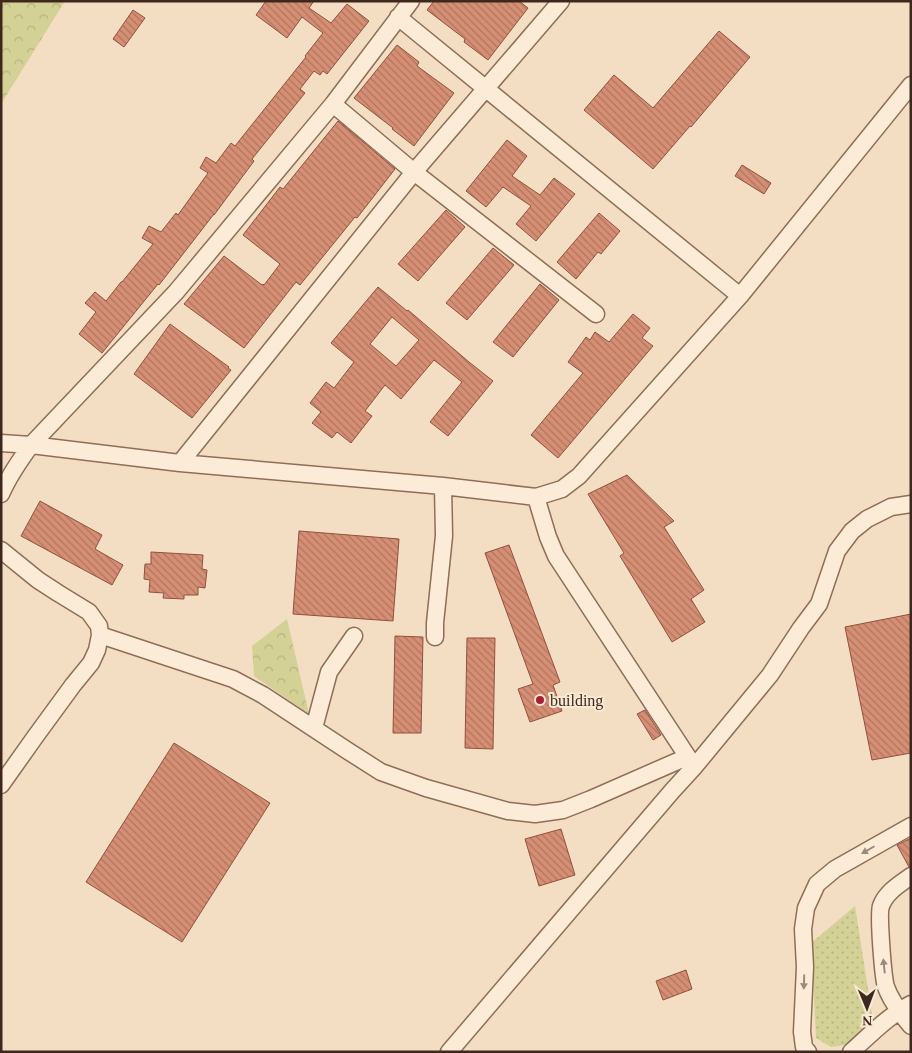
<svg xmlns="http://www.w3.org/2000/svg" width="912" height="1053" viewBox="0 0 912 1053" font-family="Georgia,serif">
<style>
.grass{fill:url(#grass-dots)}
.forest{fill:url(#forest-crowns)}
.building{fill:url(#building-back-hatch);stroke:#92503a;fill-rule:evenodd}
.lines{fill:none;stroke-linecap:round;stroke-linejoin:round}
.minor-casing{stroke:#906d57;stroke-width:19}
.minor{stroke:#fcecd7;stroke-width:16}
.oneway{fill:#9d8a7a}
.poi-dot{fill:#a62034;stroke:#f9e9d3;stroke-width:2}
.labels{text-anchor:middle;stroke-width:4;stroke-linejoin:round;paint-order:stroke}
.poi-label{font-size:16px;fill:#3e281d;stroke:#f9e9d3;text-anchor:start}
</style>
<defs>
<pattern id="grass-dots" width="8" height="8" patternUnits="userSpaceOnUse" patternTransform="scale(1.25)"><rect width="8" height="8" fill="#d3d195"/><path d="M2 2h.1M6 6h.1" fill="none" stroke="#b6b380" stroke-width="1.8" stroke-linecap="round"/></pattern>
<pattern id="forest-crowns" width="20" height="18" patternUnits="userSpaceOnUse" patternTransform="scale(1.25)"><rect width="20" height="18" fill="#d3d195"/><path d="M2 6a3 3 0 1 1 6 0M12 15a3 3 0 1 1 6 0" fill="none" stroke="#b6b380"/></pattern>
<pattern id="building-back-hatch" width="6" height="6" patternUnits="userSpaceOnUse" patternTransform="scale(1.25)"><rect width="6" height="6" fill="#d68f74"/><path d="M-1 5l2 2M0 0l6 6M5-1l2 2" fill="none" stroke="#af755f"/></pattern>
</defs>
<rect width="100%" height="100%" fill="#f3dec3"/>
<path class="grass" d="M855 906 873 1021 845 1045 831 1047 816 1038 813 978 810 944Z"/>
<path class="forest" d="M1 1H65L1 104Z
M287 619 309 714 254 676 252 646Z"/>
<path class="building" d="M266 1H314L309 8 331 23 347 4 369 21 327 74 323 71 320 75 314 71 300 89 305 93 252 159 254 161 214 215V214L159 285 158 284 102 353 79 334 96 312 85 303 95 292 106 301 121 282H122L153 244 142 238 149 226 161 232 176 213 178 215 208 173 200 168 206 157 216 163 231 143 235 146 306 57 305 56 323 33 302 17 287 38 256 15Z
M434 1H519L528 8 488 60 464 42 465 39 427 10Z
M133 10 145 18 124 47 113 39Z
M719 31 750 57 691 127 690 126 653 169 584 110 614 75 653 108Z
M397 45 419 62 417 66 454 93 414 146 392 129 393 128 354 98Z
M338 121 395 169 357 218 355 217 300 285 296 282 244 348 184 304 224 256 262 285 263 284 264 285 280 264 243 235 280 187 283 189Z
M507 140 527 156 512 176 540 195 554 178 575 194 536 241 516 224 531 206 503 187 486 207 466 191Z
M742 165 771 183 764 194 735 176Z
M446 210 465 227 418 281 398 264Z
M599 213 620 231 601 254 598 252 576 279 557 262Z
M493 248 514 265 467 320 446 303Z
M540 284 559 300 513 357 493 342Z
M378 287 407 311 408 310 469 362 493 381 448 436 430 422 462 382 434 360 401 399 385 385 365 411 372 416 351 443 337 432 332 438 312 423 321 412 310 403 326 382 334 388 354 362 331 343ZM392 317 419 340 396 366 370 344Z
M633 314 650 328 642 338 653 346 558 458 531 435 583 373 568 362 586 337 590 340 595 332 609 342Z
M170 324 229 367 228 368 231 370 192 418 134 374Z
M627 475 674 521 664 527 704 590 691 599 705 622 672 642 620 556 624 553 588 494Z
M40 501 102 535 95 549 123 565 112 585 21 536Z
M299 531 399 539 393 621 293 614Z
M509 545 560 682 553 685 562 711 530 722 518 689 533 684 485 553Z
M151 552 203 555 202 569 207 570 205 588 198 587V595H184V599L163 598 164 593 149 592 150 580 144 579 145 564H151Z
M911 614V753L872 760 845 627Z
M395 636 423 637 421 733H393Z
M467 638H495L493 749 465 748Z
M645 710 661 735 653 740 637 714Z
M174 743 270 803 182 942 86 882Z
M561 829 575 875 539 886 525 839Z
M911 838V866L909 867 897 845Z
M686 970 692 989 663 1000 656 981Z"/>
<g class="lines">
<defs>
<path id="minor" d="M398 17 740 296
M333 104 414 172 596 314
M1 443 31 445 180 463 443 486 536 497 562 489 579 476 740 296 911 85
M180 463 414 172 561 1
M1 494C8 478 20 460 31 445L176 292 333 104 411 1
M536 497 548 537 556 556 693 765
M1 550 38 580 58 593 89 612 99 626 100 635 97 650 91 663 73 685 35 737 1 785
M100 635 233 679 263 695 348 751 381 772 426 788 508 811 535 814 563 810 591 799 687 757
M435 637V623L444 536 443 486
M314 728 329 672 354 636
M911 876C900 884 886 892 881 906 878 914 883 977 886 987 891 1001 901 1014 911 1026
M449 1052 673 790 695 766 770 675 801 628 819 604 837 551 852 531 867 519 891 507 911 504
M808 1052 804 1047 802 1032 805 967 803 929 806 908 817 884 835 869 911 826
M851 1052C870 1035 888 1016 911 1004"/>
</defs>
<use href="#minor" class="minor-casing"/>
<use href="#minor" class="minor"/>
</g>
<defs><path id="oneway-solid" d="M-6-.8H1V-3.2L6.5 0L1 3.2V.8H-6Z" transform="scale(1.25)"/></defs>
<g class="oneway">
<use href="#oneway-solid" transform="translate(868 850) rotate(150)"/>
<use href="#oneway-solid" transform="translate(884 966) rotate(-96)"/>
<use href="#oneway-solid" transform="translate(804 982) rotate(92)"/>
</g>
<circle class="poi-dot" cx="540" cy="700" r="5"/>
<g class="labels">
<g class="poi-label">
<text x="550" y="706">building</text>
</g>
</g>
<rect width="912" height="1053" fill="none" stroke="#3e281d" stroke-width="5"/>
<g transform="translate(867 1008) rotate(179)" stroke="#f9e9d3" stroke-width="4" paint-order="stroke">
<path d="M0-4L9 19L0 12L-9 19Z" fill="#3e281d"/>
<text y="-8" font-size="14" font-weight="bold" text-anchor="middle" fill="#3e281d">N</text>
</g>
</svg>
